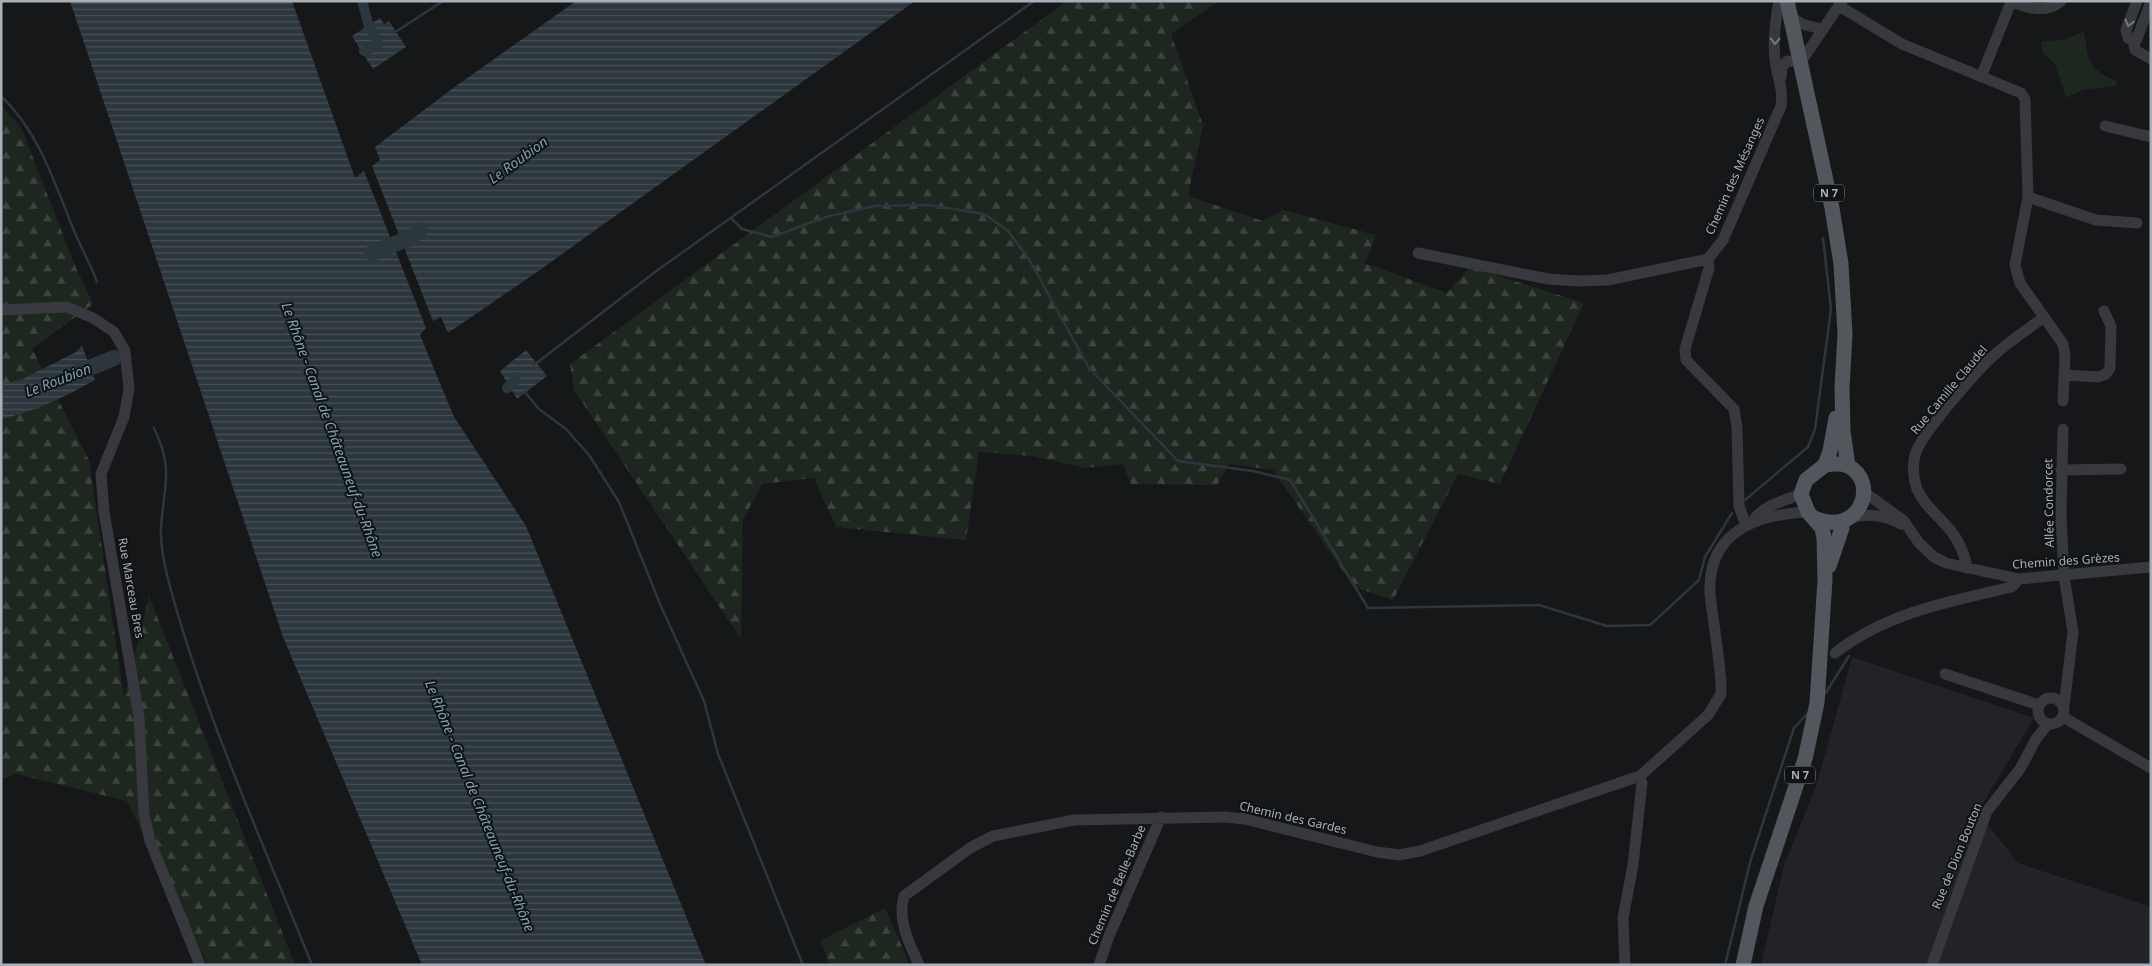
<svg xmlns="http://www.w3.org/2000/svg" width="2152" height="966" viewBox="0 0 2152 966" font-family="'Noto Sans',sans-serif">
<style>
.built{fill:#222326}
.forest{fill:url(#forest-firs)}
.green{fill:#1e271f}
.water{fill:url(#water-rules)}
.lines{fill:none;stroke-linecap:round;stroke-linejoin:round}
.stream{stroke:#2c373d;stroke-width:2.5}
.canal{stroke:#2c373d;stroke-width:10}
.river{stroke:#2c373d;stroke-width:16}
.minor{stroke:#37393e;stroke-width:11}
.major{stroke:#53565d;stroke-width:15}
.oneway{stroke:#757a82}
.labels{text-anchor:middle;stroke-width:4;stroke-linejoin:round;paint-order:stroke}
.shield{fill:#111214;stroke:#7b8088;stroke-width:1}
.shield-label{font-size:11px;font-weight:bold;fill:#a8afb9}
.street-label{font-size:12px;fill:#a8afb9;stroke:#111214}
.water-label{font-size:14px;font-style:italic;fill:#7ea1b5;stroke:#111214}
</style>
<defs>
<pattern id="forest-firs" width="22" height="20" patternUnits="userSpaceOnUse" patternTransform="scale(1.25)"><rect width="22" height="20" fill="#1e271f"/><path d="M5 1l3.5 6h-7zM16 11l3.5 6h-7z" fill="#3c443d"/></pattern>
<pattern id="water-rules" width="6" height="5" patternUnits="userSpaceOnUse" patternTransform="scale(1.25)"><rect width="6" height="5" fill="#2c373d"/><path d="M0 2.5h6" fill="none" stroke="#485157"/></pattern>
</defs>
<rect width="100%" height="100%" fill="#161719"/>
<path class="built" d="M1852 657 2034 718 1978 812 2018 863 2151 907V965H1761L1784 865 1816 787Z"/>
<path class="forest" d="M1067 1H1219L1171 34 1203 125 1188 196 1263 221 1283 210 1376 235 1365 263 1447 293 1470 267 1584 303 1500 484 1458 474 1393 600 1354 587 1273 470 1229 464 1217 485 1131 484 1123 464 1085 468 1032 456 979 452 966 540 836 527 814 478 762 484 743 520 741 639 574 390 570 364Z
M1 106 21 127 76 268 93 304 32 349 89 460 124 698 149 596 295 965H208L127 801 16 774 1 779Z
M885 908 910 965H830L820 941Z"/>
<path class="green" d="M2083 32C2086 39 2086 44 2087 51 2090 68 2102 76 2117 81L2116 86 2083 90 2066 98 2055 64 2042 51 2041 42 2065 39Z"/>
<path class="water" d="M70 1H292L355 178 364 171 426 328 420 335 454 417 526 526 706 965H422L283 637Z
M576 1H915L537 272 448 333 441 317 433 321 372 166 380 160 375 147 456 86Z
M380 18 384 24 389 21 406 47 373 69 352 36Z
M82 346 95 380C64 397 36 411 1 419V385L23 379 76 352Z
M526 350 547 376 517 399 500 371Z"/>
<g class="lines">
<path class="stream" d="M394 33 443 1
M1 96C40 133 55 185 75 233 82 250 91 265 97 282
M731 218 742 229 772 237 826 217 875 206 930 205 984 214 1007 230 1029 259 1089 368 1178 461 1253 471 1290 480 1368 608 1539 605 1607 626 1650 625 1699 580 1705 557 1732 513
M534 365 655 272 1034 1
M524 391 539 409 566 429 589 455 619 502 660 604 704 701 718 754 803 965
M154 428C174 470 164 484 161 527 160 544 164 563 168 579 203 712 261 838 312 965
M1745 500 1808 447 1815 429 1831 309 1823 238
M1825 694 1849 656
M1725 965 1751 859 1794 728 1809 712"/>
<path class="canal" d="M362 1 369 26 379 44 364 51
M507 388 513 384 515 377"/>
<path class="river" d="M372 253 410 238 420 230
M70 376 114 358"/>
<path class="minor" d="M2011 1C2026 8 2047 14 2061 1
M2151 2 2134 46 2135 50 2151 59
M1839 6 1902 44 2021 93 2025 99 2028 197 2015 265 2020 283 2063 344 2065 355 2063 401
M1790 16 1802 24 1821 29
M2136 41 2128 38 2126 30 2137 1
M1981 77 2011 2
M1781 78 1782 67 1787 61 1801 62 1842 1
M2105 126 2151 137
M2028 197 2096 220 2137 223
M1418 253 1548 279 1578 281 1608 280 1708 259
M1 310 67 307 93 318 114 332 125 351 129 389 124 417 101 474 104 512 139 717 144 814 150 841 200 965
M2065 375 2098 377 2106 374 2110 368 2111 326 2104 311
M2063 429 2061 515 2064 576 2073 632 2064 706
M2061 470 2121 469
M1864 492 1904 521 1919 543 1934 557 1946 563 2019 579 2151 567
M1755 518C1765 505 1786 500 1801 494
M1851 518C1870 513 1884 515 1901 524
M1746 525 1739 506 1737 427 1734 409 1686 360 1685 349 1709 268 1708 259 1723 240 1781 106C1783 91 1779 81 1776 67 1772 46 1775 22 1779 1
M1967 568C1964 550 1956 535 1943 522 1933 511 1923 503 1917 489 1913 478 1912 463 1916 452 1923 433 1976 371 1992 357 2008 342 2027 330 2044 317
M1835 653C1886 613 1950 601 2012 587L2019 579
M1945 674 2039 705
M2038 711a13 13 0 1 1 26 0a13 13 0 1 1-26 0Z
M2063 717 2151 768
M919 965C909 943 897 920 904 896L970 848 993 836 1074 820 1225 817 1245 819 1377 852 1399 855 1420 851 1640 776 1708 715 1721 694V682C1719 660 1716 638 1713 617 1712 607 1709 596 1710 586 1711 530 1760 514 1808 512
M1099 965 1109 936 1161 817
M1625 965 1623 918 1633 865 1642 783 1640 776
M1932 965 1987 811 2020 769 2036 739 2048 724"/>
<path class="major" d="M1787 1 1832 208 1841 264 1845 334 1842 388 1843 431 1848 466
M1825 465 1830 451 1836 418
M1829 566 1842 528 1841 523
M1743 965 1756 906 1805 759 1817 703 1825 580 1824 538 1822 528 1808 512 1801 494 1806 480 1825 465C1832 464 1841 463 1848 466 1880 482 1860 538 1814 518"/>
</g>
<defs><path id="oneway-chevron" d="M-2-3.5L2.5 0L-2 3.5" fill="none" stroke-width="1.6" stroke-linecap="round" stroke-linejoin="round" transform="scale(1.25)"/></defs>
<g class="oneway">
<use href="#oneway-chevron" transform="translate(2129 23) rotate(105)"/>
<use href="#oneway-chevron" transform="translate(1775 41) rotate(91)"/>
</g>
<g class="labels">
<g class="shield">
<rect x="1814" y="184.5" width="30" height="17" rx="4"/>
<rect x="1785" y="766.5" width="30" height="17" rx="4"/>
</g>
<g class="shield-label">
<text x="1829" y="197">N 7</text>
<text x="1800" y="779">N 7</text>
</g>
<g class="street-label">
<text transform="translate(1735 176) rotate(-66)" y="4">Chemin des Mésanges</text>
<text transform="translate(1949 390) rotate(-50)" y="4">Rue Camille Claudel</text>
<text transform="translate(2049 503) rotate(-91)" y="4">Allée Condorcet</text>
<text transform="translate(2066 561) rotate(-4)" y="4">Chemin des Grèzes</text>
<text transform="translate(131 588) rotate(80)" y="4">Rue Marceau Bres</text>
<text transform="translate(1293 818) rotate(13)" y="4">Chemin des Gardes</text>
<text transform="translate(1957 856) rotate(-68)" y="4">Rue de Dion Bouton</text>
<text transform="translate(1117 885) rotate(-67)" y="4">Chemin de Belle-Barbe</text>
</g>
<g class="water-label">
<text transform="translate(518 160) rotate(-36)" y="5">Le Roubion</text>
<text transform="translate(58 380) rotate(-21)" y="5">Le Roubion</text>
<text transform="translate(332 430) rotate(70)" y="5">Le Rhône - Canal de Châteauneuf-du-Rhône</text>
<text transform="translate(480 806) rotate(68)" y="5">Le Rhône - Canal de Châteauneuf-du-Rhône</text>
</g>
</g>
<rect width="2152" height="966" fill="none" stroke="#a8afb9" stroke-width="5"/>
</svg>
